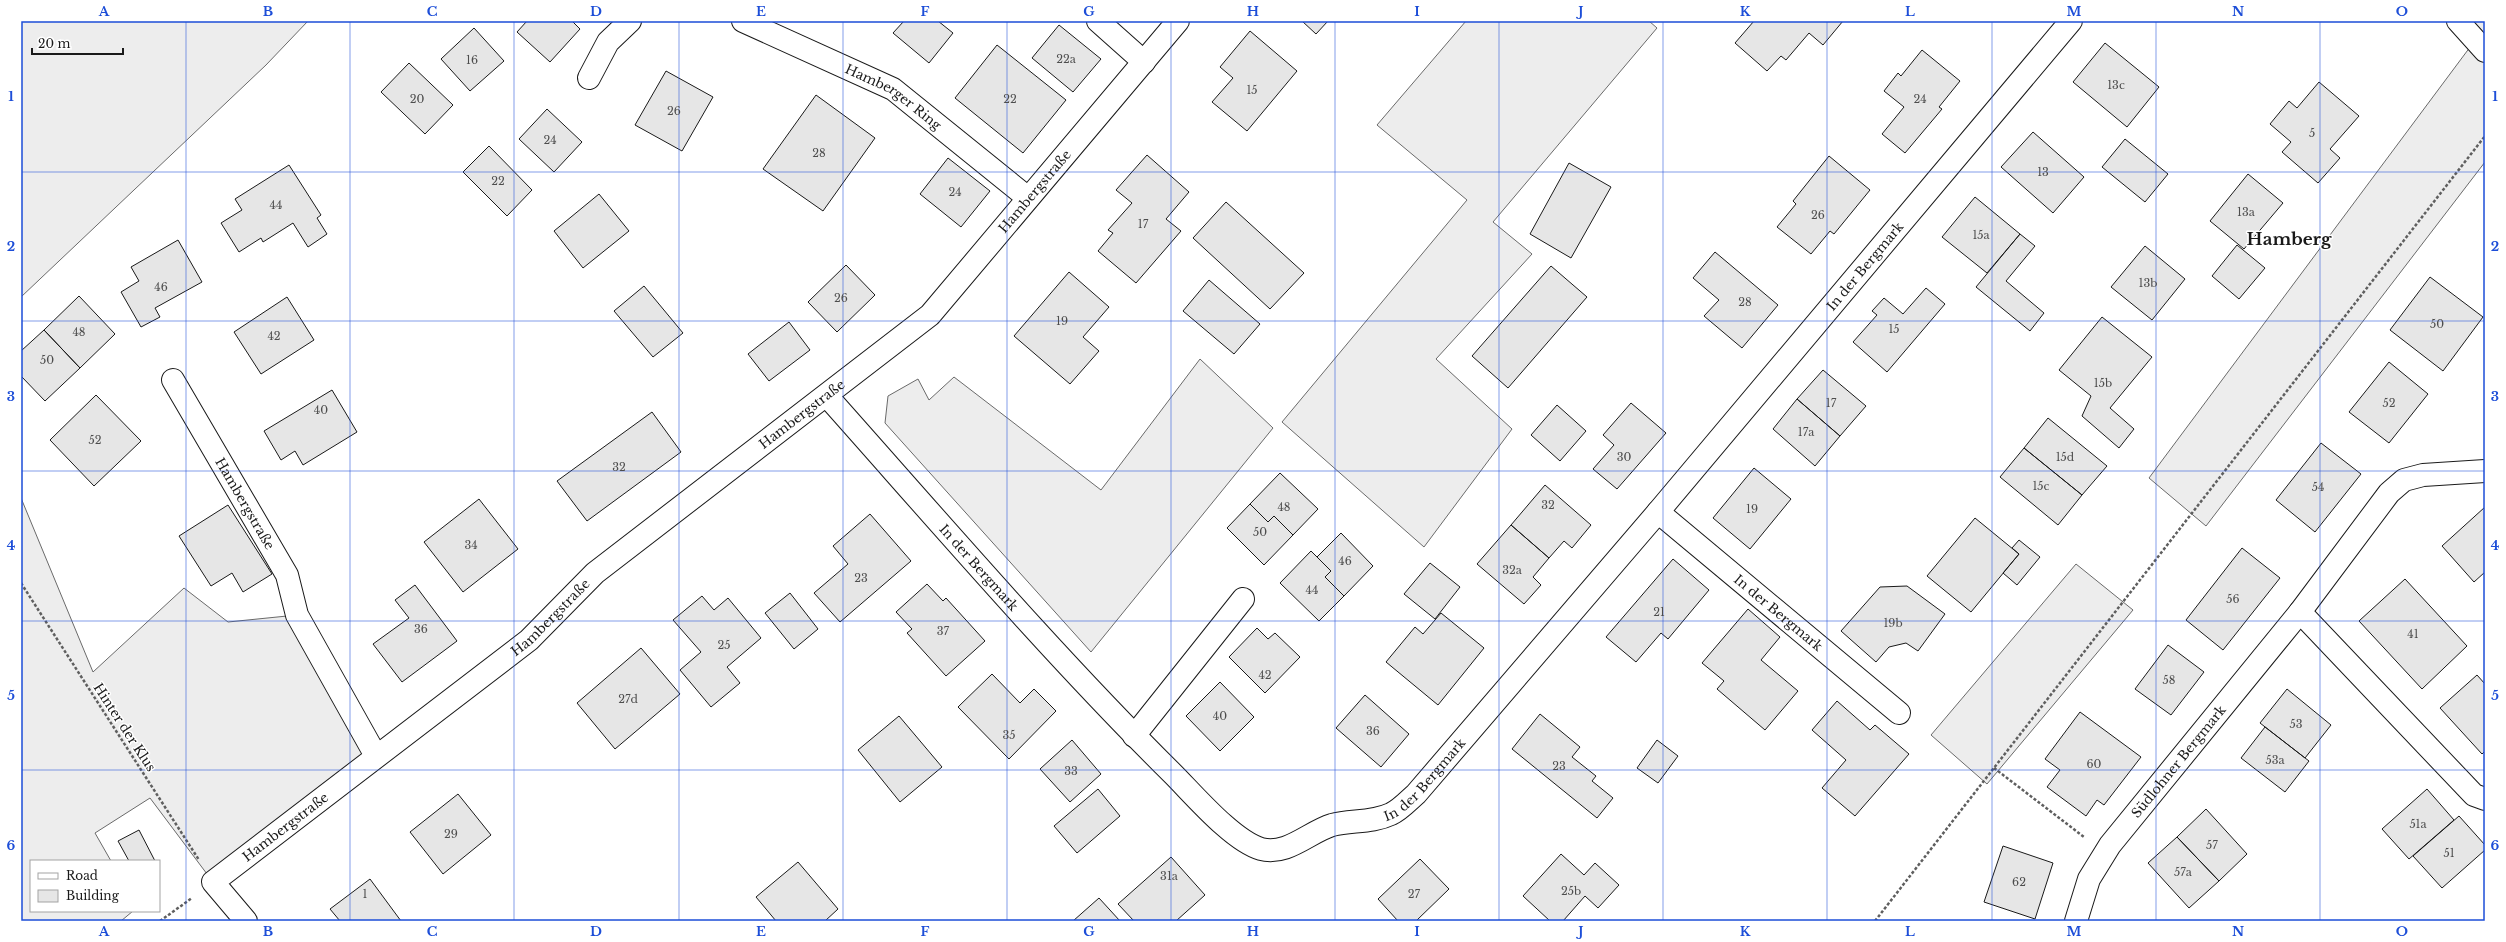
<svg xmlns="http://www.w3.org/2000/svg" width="2506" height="942" viewBox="0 0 2506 942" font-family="'Libre Baskerville',serif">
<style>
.built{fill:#ededed;stroke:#6a6a6a}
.building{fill:#e6e6e6;stroke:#1a1a1a}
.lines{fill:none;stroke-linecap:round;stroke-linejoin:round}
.minor-casing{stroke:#1a1a1a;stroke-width:24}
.path{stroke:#5f5f5f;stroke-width:2.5;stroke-dasharray:3 2;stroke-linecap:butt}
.minor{stroke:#fff;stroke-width:22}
.grid{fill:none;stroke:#1d4ed8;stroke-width:1;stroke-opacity:0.55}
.labels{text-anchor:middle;stroke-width:3;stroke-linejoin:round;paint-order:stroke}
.number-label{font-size:11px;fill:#4d4d4d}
.street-label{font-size:13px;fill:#1a1a1a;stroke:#fff}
.district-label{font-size:17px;font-weight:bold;fill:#1a1a1a;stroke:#fff}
.neatline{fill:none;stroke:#1d4ed8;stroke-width:1.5}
.grid-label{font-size:13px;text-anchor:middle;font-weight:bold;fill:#1d4ed8}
</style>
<rect width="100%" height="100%" fill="#fff"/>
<path class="built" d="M21 21H308L266 65 21 297Z
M1466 21H1649L1657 28 1493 222 1532 254 1436 359 1512 429 1424 547 1282 422 1467 200 1377 125Z
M2473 21H2485V162L2206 526 2149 478 2482 31Z
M1200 359 1273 428 1091 652 885 423 888 396 918 379 929 400 954 377 1101 490Z
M21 498 93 672 184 588 228 622 297 615 376 756 213 882 150 798 95 833 111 861H31V911H133L121 921H21Z
M2076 564 2133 610 1987 784 1931 735Z"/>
<path class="building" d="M527 21H572L580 29 550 62 517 32Z
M904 21H938L953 33 929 63 893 33Z
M1302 21H1328L1316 34Z
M1754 21H1843L1823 45 1809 33 1786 60 1781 56 1767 71 1735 43Z
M1059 25 1101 59 1073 92 1032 58Z
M474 28 504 61 470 91 441 59Z
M1250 31 1297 71 1247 131 1212 102 1233 78 1220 67Z
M2105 43 2159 87 2127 127 2073 82Z
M997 45 1066 100 1023 153 955 98Z
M1922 50 1960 81 1939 107 1942 109 1905 153 1882 134 1904 107 1884 91 1898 73 1901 76Z
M409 63 453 105 425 134 381 92Z
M666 71 713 97 682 151 635 125Z
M2319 82 2359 116 2330 149 2340 158 2318 183 2282 152 2291 142 2270 124 2289 101 2297 108Z
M816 95 875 138 823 211 763 169Z
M547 109 582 142 554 172 519 139Z
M2033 132 2084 177 2053 213 2001 167Z
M2125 139 2168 174 2145 202 2102 167Z
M489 146 532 190 507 216 463 172Z
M1147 155 1189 192 1166 219 1181 231 1136 283 1098 251 1113 233 1108 230 1132 203 1116 190Z
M1829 156 1870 190 1834 234 1830 231 1811 254 1777 227 1796 204 1793 201Z
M948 158 990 191 961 227 920 194Z
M1569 163 1611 187 1571 258 1530 234Z
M289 165 321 215 317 218 327 234 308 247 293 223 263 242 261 238 239 252 221 223 242 210 235 199Z
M2248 174 2283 203 2244 249 2210 221Z
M599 194 629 231 583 268 554 231Z
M1975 197 2020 234 1987 273 1942 237Z
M1226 202 1304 273 1270 309 1193 238Z
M2020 234 2035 246 2006 281 2044 313 2030 331 1976 287Z
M178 240 202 282 155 308 160 317 141 327 121 292 139 281 131 267Z
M2237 245 2265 268 2239 299 2212 276Z
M2145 246 2185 279 2152 320 2111 287Z
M1715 252 1778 305 1742 348 1704 316 1719 300 1693 278Z
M846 265 875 295 837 332 808 302Z
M1551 266 1587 297 1508 388 1472 356Z
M1069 272 1109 307 1083 337 1099 351 1070 384 1014 336Z
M2430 277 2483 317 2443 371 2390 330Z
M1209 280 1260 324 1234 354 1183 311Z
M644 286 683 333 653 357 614 311Z
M1926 288 1945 304 1887 372 1853 342 1877 315 1872 311 1884 298 1903 314Z
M79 296 115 334 80 368 44 330Z
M287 297 314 340 261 374 234 332Z
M2102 317 2152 357 2110 408 2134 429 2119 448 2082 416 2091 396 2059 370Z
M789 322 810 350 769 381 748 354Z
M44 330 80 368 45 401 21 376V351Z
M2389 362 2428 394 2389 443 2349 412Z
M1823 370 1866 406 1840 436 1797 399Z
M332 390 357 432 303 465 295 451 281 460 264 431Z
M96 395 141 441 94 486 50 440Z
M1797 399 1840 436 1815 466 1773 429Z
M1631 403 1666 433 1617 489 1593 469 1614 445 1603 435Z
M1557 405 1586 431 1560 461 1531 435Z
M652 412 681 452 587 521 557 481Z
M2048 418 2107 466 2082 495 2024 448Z
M2321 443 2361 474 2315 532 2276 500Z
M2024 448 2082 495 2058 525 2000 477Z
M1754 468 1791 499 1750 549 1713 518Z
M1280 473 1318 509 1293 535 1274 516 1268 522 1250 504Z
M1545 485 1591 525 1572 548 1564 541 1549 558 1511 525Z
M479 499 518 549 463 592 424 542Z
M1250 504 1268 522 1274 516 1293 535 1264 565 1227 528Z
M228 505 272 574 243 592 232 573 211 586 179 536Z
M2485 507V572L2474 582 2442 546Z
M870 514 911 561 840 622 814 593 848 564 833 546Z
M1975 518 2019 554 1971 612 1927 576Z
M1511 525 1549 558 1533 577 1541 585 1524 604 1477 564Z
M1341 533 1373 566 1344 596 1325 577 1331 571 1317 557Z
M2019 540 2040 557 2017 585 2003 573 2019 554 2012 548Z
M2242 548 2280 578 2223 650 2186 620Z
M1311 551 1331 571 1325 577 1344 596 1319 621 1280 583Z
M1673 559 1709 590 1668 639 1661 633 1636 662 1606 637Z
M1430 563 1460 587 1435 619 1404 594Z
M2405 579 2467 646 2422 689 2359 621Z
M927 584 943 601 946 598 985 641 946 676 907 633 912 629 896 612Z
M415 585 457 641 402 682 373 644 409 618 395 600Z
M1907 586 1945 614 1918 651 1906 643 1889 647 1876 662 1841 631 1880 587Z
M790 593 818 629 794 649 765 613Z
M702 596 714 610 728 598 761 638 727 667 740 683 711 707 680 670 701 652 673 620Z
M1748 609 1780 637 1761 660 1798 691 1765 730 1717 689 1724 681 1702 663Z
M1441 613 1484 648 1438 705 1386 662 1415 627 1423 634Z
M1257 628 1268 639 1275 633 1300 657 1265 693 1229 657Z
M2168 645 2204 672 2171 715 2135 689Z
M641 648 680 694 615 749 577 703Z
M992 674 1020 703 1034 689 1056 711 1009 759 958 707Z
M2477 675 2485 684V751L2482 754 2440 708Z
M1220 682 1254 717 1220 751 1186 716Z
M2287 689 2331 725 2305 758 2260 723Z
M1365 695 1409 734 1381 767 1336 728Z
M1837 701 1870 730 1875 725 1909 754 1855 816 1822 788 1846 760 1812 730Z
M2080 712 2141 757 2104 805 2097 800 2086 816 2047 787 2060 770 2045 759Z
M1540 714 1580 747 1572 757 1596 776 1592 781 1613 798 1597 818 1512 749Z
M899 716 942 767 900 802 858 750Z
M2265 727 2309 761 2285 792 2241 758Z
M1072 740 1101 774 1070 802 1040 769Z
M1657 740 1678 756 1658 783 1637 768Z
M1098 789 1120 816 1077 853 1054 826Z
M2427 789 2454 820 2409 859 2382 829Z
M458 794 491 835 443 874 410 832Z
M2206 809 2247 854 2219 881 2177 837Z
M2459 816 2485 845V850L2442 888 2413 856Z
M139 830 155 861H129L118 841Z
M2177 837 2219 881 2189 908 2148 863Z
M2003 846 2053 863 2035 919 1984 902Z
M1561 854 1584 875 1595 863 1619 885 1598 908 1585 896 1563 921H1550L1523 896Z
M1171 857 1205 895 1176 921H1134L1118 904Z
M1420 859 1449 889 1416 921H1398L1378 899Z
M798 862 838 909 825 921H776L756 897Z
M370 879 401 921H340L330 909Z
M1099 898 1120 921H1073Z"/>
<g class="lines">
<defs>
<g id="minor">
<path id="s1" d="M743 21 893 89 1028 198"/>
<path d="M1098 21 1144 62"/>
<path d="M2458 21 2485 51"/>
<path d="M589 78 608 42 630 21"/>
<path id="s2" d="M173 380 287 575 297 615 376 756"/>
<path id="s3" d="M827 396C941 524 1052 654 1173 774 1194 795 1233 841 1261 849 1287 856 1309 832 1332 825 1351 820 1372 823 1391 814 1400 810 1408 801 1416 794L1658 512 2071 21"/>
<path id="s4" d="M1658 512 1899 713"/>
<path d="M2300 612 2474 795 2485 799"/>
<path d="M1134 736 1243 599"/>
<path id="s5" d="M246 921 213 882 529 640 595 573 930 315 1178 21"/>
<path id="s6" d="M2076 921 2089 879 2110 845 2300 612 2389 493 2404 480 2423 475 2485 471"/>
</g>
</defs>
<use href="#minor" class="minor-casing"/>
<path class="path" d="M21 583 199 860
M1994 768 2084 837
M160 921 192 898
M1875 921 2485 136"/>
<use href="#minor" class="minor"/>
</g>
<path class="grid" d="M186 21V921M350 21V921M514 21V921M679 21V921M843 21V921M1007 21V921M1171 21V921M1335 21V921M1499 21V921M1663 21V921M1827 21V921M1992 21V921M2156 21V921M2320 21V921M21 172H2485M21 321H2485M21 471H2485M21 621H2485M21 770H2485"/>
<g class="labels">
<g class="number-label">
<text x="1066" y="63">22a</text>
<text x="472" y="64">16</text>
<text x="2116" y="89">13c</text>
<text x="1252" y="94">15</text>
<text x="417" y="103">20</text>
<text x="1010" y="103">22</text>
<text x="1920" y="103">24</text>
<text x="674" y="115">26</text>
<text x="2312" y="137">5</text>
<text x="550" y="144">24</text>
<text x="819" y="157">28</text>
<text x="2043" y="176">13</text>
<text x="498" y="185">22</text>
<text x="955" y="196">24</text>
<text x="276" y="209">44</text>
<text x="2246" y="216">13a</text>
<text x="1818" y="219">26</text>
<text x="1143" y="228">17</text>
<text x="1981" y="239">15a</text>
<text x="2148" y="287">13b</text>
<text x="161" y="291">46</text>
<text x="841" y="302">26</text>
<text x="1745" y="306">28</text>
<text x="1062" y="325">19</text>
<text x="2437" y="328">50</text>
<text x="1894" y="333">15</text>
<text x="79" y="336">48</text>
<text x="274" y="340">42</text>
<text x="47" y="364">50</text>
<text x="2103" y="387">15b</text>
<text x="1831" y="407">17</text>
<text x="2389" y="407">52</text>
<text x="321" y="414">40</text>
<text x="1806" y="436">17a</text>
<text x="95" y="444">52</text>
<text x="1624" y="461">30</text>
<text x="2065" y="461">15d</text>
<text x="619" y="471">32</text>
<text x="2041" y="490">15c</text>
<text x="2318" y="491">54</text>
<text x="1548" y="509">32</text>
<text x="1284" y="511">48</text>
<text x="1752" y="513">19</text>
<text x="1260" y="536">50</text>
<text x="471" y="549">34</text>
<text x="1345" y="565">46</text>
<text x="1512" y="574">32a</text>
<text x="861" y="582">23</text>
<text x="1312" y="594">44</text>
<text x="2233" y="603">56</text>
<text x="1659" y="616">21</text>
<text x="1893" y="627">19b</text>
<text x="421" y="633">36</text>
<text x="943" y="635">37</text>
<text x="2413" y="638">41</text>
<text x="724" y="649">25</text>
<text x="1265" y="679">42</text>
<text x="2169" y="684">58</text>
<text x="628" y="703">27d</text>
<text x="1220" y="720">40</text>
<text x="2296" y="728">53</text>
<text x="1373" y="735">36</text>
<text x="1009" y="739">35</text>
<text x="2275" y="764">53a</text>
<text x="2094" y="768">60</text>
<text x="1559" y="770">23</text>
<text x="1071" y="775">33</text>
<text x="2418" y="828">51a</text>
<text x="451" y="838">29</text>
<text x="2212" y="849">57</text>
<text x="2449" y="857">51</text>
<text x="2183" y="876">57a</text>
<text x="1169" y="880">31a</text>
<text x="2019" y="886">62</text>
<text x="1571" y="895">25b</text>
<text x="365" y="898">1</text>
<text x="1414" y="898">27</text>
</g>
<g class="street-label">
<text dy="5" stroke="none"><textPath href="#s1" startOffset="169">Hamberger Ring</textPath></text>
<text dy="5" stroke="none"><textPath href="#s5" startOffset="1128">Hambergstraße</textPath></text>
<text dy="5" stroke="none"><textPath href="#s3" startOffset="1491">In der Bergmark</textPath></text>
<text dy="5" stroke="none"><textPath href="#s5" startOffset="804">Hambergstraße</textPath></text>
<text dy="5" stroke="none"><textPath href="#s2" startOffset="143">Hambergstraße</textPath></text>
<text dy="5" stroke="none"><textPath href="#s3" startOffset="229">In der Bergmark</textPath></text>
<text dy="5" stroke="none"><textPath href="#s4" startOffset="157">In der Bergmark</textPath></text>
<text dy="5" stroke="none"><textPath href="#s5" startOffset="480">Hambergstraße</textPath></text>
<text transform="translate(125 727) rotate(57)" y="5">Hinter der Klus</text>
<text dy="5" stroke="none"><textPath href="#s6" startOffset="192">Südlohner Bergmark</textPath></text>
<text dy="5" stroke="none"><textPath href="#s3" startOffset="814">In der Bergmark</textPath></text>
<text dy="5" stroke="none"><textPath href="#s5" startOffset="142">Hambergstraße</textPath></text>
</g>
<g class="district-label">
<text x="2289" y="245">Hamberg</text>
</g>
</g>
<rect width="2506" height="942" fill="none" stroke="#ffffff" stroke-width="44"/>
<rect x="30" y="860" width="130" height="52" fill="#ffffff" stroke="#a3a3a3"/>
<rect x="38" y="873" width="20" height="6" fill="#ffffff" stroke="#a3a3a3"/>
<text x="66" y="880" font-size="12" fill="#1a1a1a">Road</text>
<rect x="38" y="890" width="20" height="12" fill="#e6e6e6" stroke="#a3a3a3"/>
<text x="66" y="900" font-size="12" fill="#1a1a1a">Building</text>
<path d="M32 48v6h91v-6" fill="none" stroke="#1a1a1a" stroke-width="2"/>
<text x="38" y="48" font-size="12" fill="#1a1a1a" stroke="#ffffff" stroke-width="3" paint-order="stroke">20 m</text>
<rect x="22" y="22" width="2462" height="898" class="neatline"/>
<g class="grid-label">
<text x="104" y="16">A</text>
<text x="268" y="16">B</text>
<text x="432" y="16">C</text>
<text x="596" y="16">D</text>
<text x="761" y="16">E</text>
<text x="925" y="16">F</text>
<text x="1089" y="16">G</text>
<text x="1253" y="16">H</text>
<text x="1417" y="16">I</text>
<text x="1581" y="16">J</text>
<text x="1745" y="16">K</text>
<text x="1910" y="16">L</text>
<text x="2074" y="16">M</text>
<text x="2238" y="16">N</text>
<text x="2402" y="16">O</text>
<text x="11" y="101">1</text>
<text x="2495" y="101">1</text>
<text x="11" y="251">2</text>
<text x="2495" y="251">2</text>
<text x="11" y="401">3</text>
<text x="2495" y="401">3</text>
<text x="11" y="550">4</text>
<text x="2495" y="550">4</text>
<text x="11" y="700">5</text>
<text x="2495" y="700">5</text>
<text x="11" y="850">6</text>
<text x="2495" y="850">6</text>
<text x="104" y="936">A</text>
<text x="268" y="936">B</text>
<text x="432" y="936">C</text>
<text x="596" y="936">D</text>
<text x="761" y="936">E</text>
<text x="925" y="936">F</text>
<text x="1089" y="936">G</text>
<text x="1253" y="936">H</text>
<text x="1417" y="936">I</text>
<text x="1581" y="936">J</text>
<text x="1745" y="936">K</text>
<text x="1910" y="936">L</text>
<text x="2074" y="936">M</text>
<text x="2238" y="936">N</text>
<text x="2402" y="936">O</text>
</g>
</svg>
